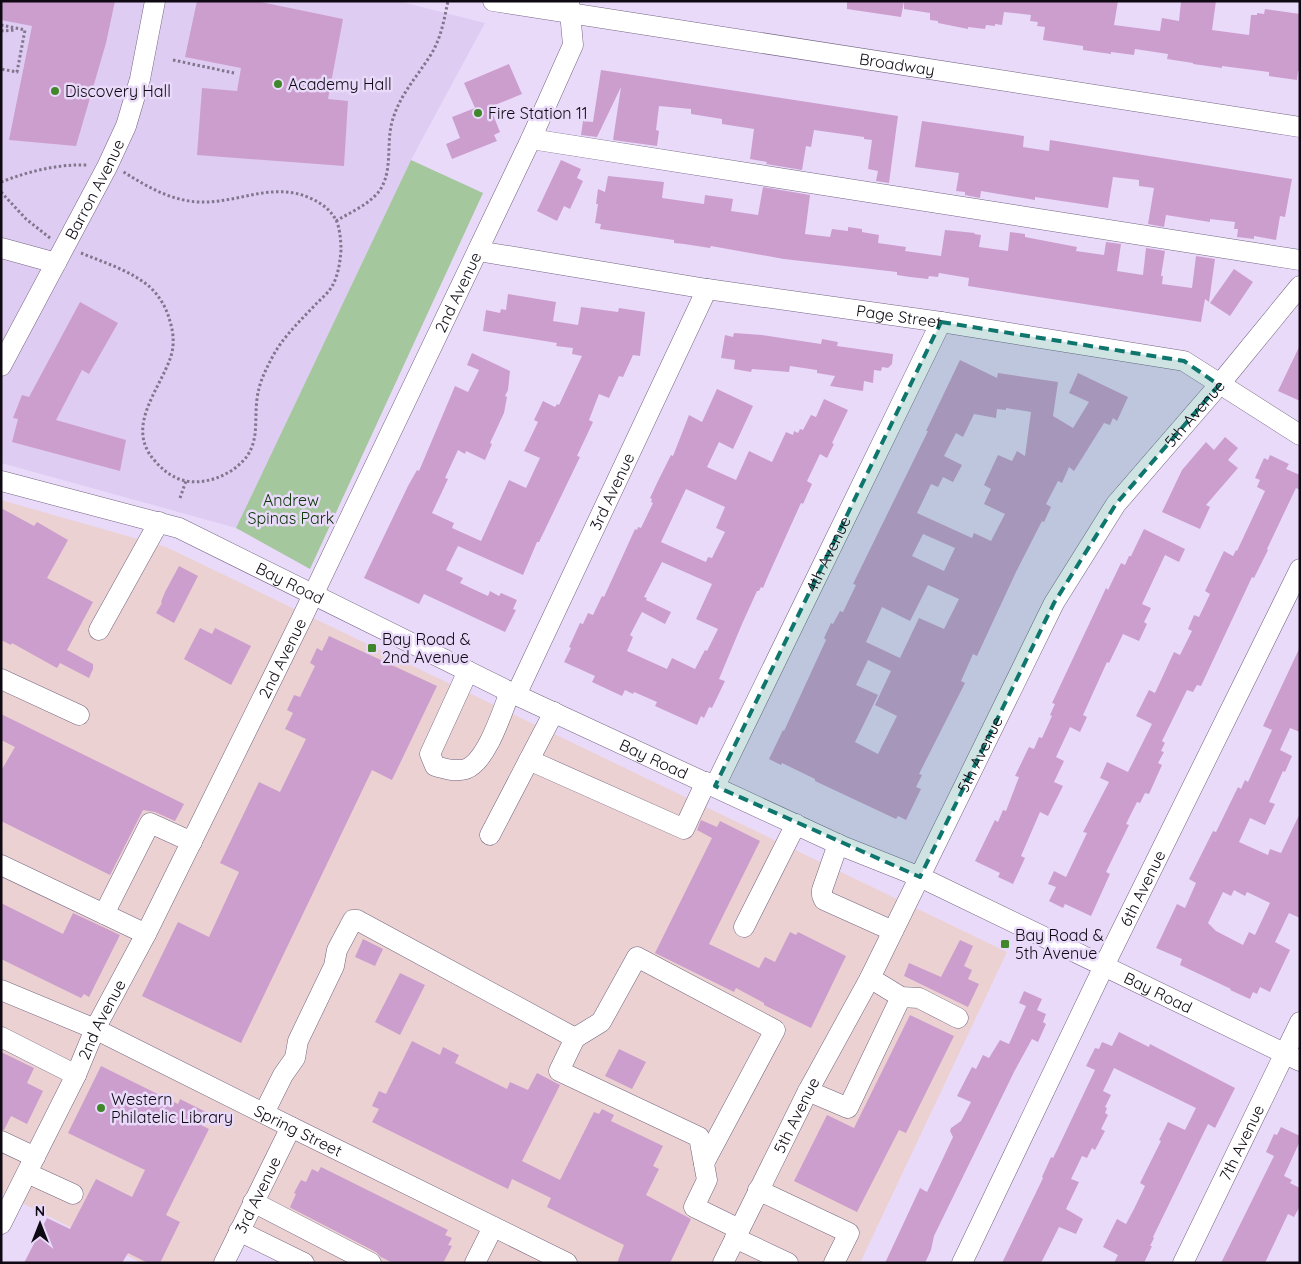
<svg xmlns="http://www.w3.org/2000/svg" width="1301" height="1264" viewBox="0 0 1301 1264" font-family="Quicksand,sans-serif">
<style>
.built{fill:#dfccf3}
.industrial{fill:#ebd1d1}
.green{fill:#a4c79e}
.building{fill:#cc9ece;fill-rule:evenodd}
.lines{fill:none;stroke-linecap:round;stroke-linejoin:round}
.minor-casing{stroke:#746582;stroke-width:21}
.path{stroke:#81768c;stroke-width:3;stroke-dasharray:2.5 2.5;stroke-linecap:butt}
.minor{stroke:#fff;stroke-width:20}
.marked{fill:#0f766e;fill-opacity:0.2;stroke:#0f766e;stroke-width:4;stroke-dasharray:10 6;stroke-linejoin:round}
.poi-dot{fill:#40862b;stroke:#eadafa;stroke-width:2}
.labels{text-anchor:middle;stroke-width:5;stroke-linejoin:round;paint-order:stroke}
.street-label{font-size:16px;fill:#0e0913;stroke:#eadafa}
.poi-label{font-size:16px;fill:#0e0913;stroke:#eadafa;text-anchor:start}
.park-label{font-size:16px;fill:#093603;stroke:#eadafa}
</style>
<rect width="100%" height="100%" fill="#eadafa"/>
<path class="built" d="M1 1H398L485 23 411 160 236 528 1 463Z"/>
<path class="industrial" d="M1 500 166 547 1007 952 860 1263H281L226 1237 215 1263H142L2 1193 1 1194Z"/>
<path class="green" d="M411 160 483 193 310 569 236 528Z"/>
<path class="building" d="M1 1H115L106 43 76 146 9 140 32 26 1 20Z
M197 1H256L343 19 328 99 348 101 344 166 197 155 202 88 237 91 241 68 185 57Z
M847 1H904L901 17 847 9Z
M904 1H1118L1114 25 1160 31 1162 18 1179 21 1181 1H1216L1212 30 1249 35 1251 15H1257V13L1264 14 1265 9 1300 14V71H1298L1297 80 1269 76V72L1222 66V68L1193 64V63L1167 59 1168 54 1135 49 1134 55 1111 52V54L1083 50V46L1043 40 1045 27 1037 26 1038 22 1030 21 1031 15 1004 12 1002 25 995 24V26L986 25 985 29 968 27V29L938 23V21L930 20V13L904 9Z
M509 64 522 94 490 107 500 132 494 135 497 141 452 159 446 144 460 138 452 117 475 108 464 83Z
M601 70 898 116 889 183 876 181 878 171 868 169 872 140 864 139V137L814 130 811 147 806 146 802 170 766 164 767 162 750 159 754 129 722 124V119L691 114V109L659 106 656 130 659 131 657 146 613 140 621 87 597 137 581 135 583 121 593 122Z
M922 121 1024 136 1023 147 1049 151 1050 140 1292 179 1285 217 1280 216 1276 240 1254 236V239L1237 237 1238 229H1234L1235 222 1210 219V222L1166 215 1164 227 1148 224 1154 188 1139 186V180L1113 177 1108 208 1035 197V200L981 191 980 198 965 195V192L956 191 959 173 915 167Z
M561 160 581 169 577 178 583 181 570 209 564 206 557 221 537 211Z
M608 176 664 182 662 198 704 204 705 195 733 199 731 211 758 215 763 187 810 195 805 234 830 237 832 229 848 231V227L862 229V232L879 235 878 243 906 247 905 251 941 256 945 230 975 233 974 234 981 235 979 247 1008 251 1010 232 1025 234V237L1077 247 1076 251 1104 255 1106 242 1121 244 1117 271 1143 275 1146 248 1165 251 1161 276H1163L1162 284 1192 288 1196 256 1215 259 1209 302 1205 299 1201 322 968 286 969 278 939 273 938 277 929 276 928 279 910 277 897 275V272L784 259 711 246 710 248 684 244 674 243V240L600 229 601 224 595 223 598 204H596L598 189 605 192Z
M1234 269 1253 282 1230 316 1210 303Z
M508 294 556 302 553 321 578 325 581 307 618 312 619 308 645 312 640 356 633 355 623 377 619 376 609 398 599 394 589 420 593 422 577 456 580 457 539 542H537L523 575 458 546 446 570 463 578 460 583 488 596 490 591 499 596 501 593 517 600 513 609 516 610 505 632 424 594 419 604 364 578 408 486 417 470 419 471 455 386 468 392 479 370 467 365 472 353 510 371 508 390 505 396 507 397 504 413 490 443 492 444 485 460 466 451 465 454 458 450 445 478 448 479 432 513 454 523 452 528 481 541 509 480 526 488 540 458 524 451 538 422 534 420 543 401 555 407 557 404 559 405 582 356 572 354 573 348 556 346 557 343 483 331 486 310 500 313 501 309 506 310Z
M80 302 118 323 89 374 82 370 56 420 126 440 120 471 12 442 18 419 13 418 22 395 29 397Z
M734 333 762 335 821 344 822 339 838 342 837 346 893 354 892 364 888 368 882 367 881 371 874 370 873 383 864 381 863 391 830 386 835 376 817 373V370L790 366 789 372 752 369 751 372 734 369 735 360 721 358 725 335 733 337Z
M1300 345V401L1278 391Z
M960 360 997 378 998 373 1058 382 1053 416 1073 428 1089 402 1069 393 1078 373 1128 397 1117 421 1113 418 1110 425 1104 423 1074 471 1069 467 1062 483 1058 481 1046 504 1051 507 1044 522 1042 521 1016 572 977 656 973 654 961 681 965 683 919 774 922 775 916 787 921 789 906 820 898 816 896 819 815 781V779L782 763 781 765 769 759 783 730 784 731 826 640 824 638 831 623 833 624 840 611 843 612 856 585 853 584 928 431H926ZM1006 408 1031 412 1025 456 1017 451 1012 461 998 455 984 485 991 489 984 504 1005 514 991 541 974 533 972 538 917 513 931 484 938 487 943 477 953 482 962 465 944 456 956 433 963 437 974 414 996 418 997 409 1006 410ZM923 534 955 548 944 571 912 556ZM928 585 959 599 944 629 919 618 900 658 866 642 882 607 910 621ZM868 660 891 671 875 705 897 716 878 754 855 742 878 695 856 685Z
M717 389 753 406 733 449 719 442 707 467 736 480 749 451 772 462 786 432 793 435 794 431 798 433 800 429 803 430 811 415 816 417 824 399 848 410 832 443 834 444 827 458 820 454 807 481 812 484 803 504 801 503 768 576 763 588 761 587 759 591H757L742 624 719 679 725 681 712 708 709 707 704 718 701 716 697 725 655 706 657 702 634 692 633 694 625 690 622 696 592 682 595 676 564 662 571 648 569 647 580 623 583 624 588 613 593 615 602 596 604 597 635 529 637 530 638 527 641 528 653 503 651 502 652 499 650 498 658 481 671 455 673 456 689 415 702 422ZM686 489 725 507 716 528 725 532 712 558 708 557 706 562 661 542ZM662 562 712 584 696 619 718 629 707 651 705 650 695 669 672 658 667 669 627 651 633 637 630 635 642 612 665 624 671 612 646 600 647 598 644 597Z
M1225 437 1238 448 1228 460 1238 468 1206 505 1210 507 1200 529 1162 512 1182 470 1206 442 1214 450Z
M1270 455 1289 464 1286 469 1300 475V490L1296 488 1267 549 1268 550 1254 578 1252 577 1201 686 1197 685 1193 692 1187 690 1162 741 1165 743 1161 751 1164 752 1158 763 1162 765 1149 794 1145 793 1140 803 1137 802 1126 824 1129 825 1106 872 1110 874 1091 916 1065 904 1063 908 1049 901 1056 887 1048 884 1054 871 1066 877 1087 833 1083 832 1109 782 1100 778 1107 762 1128 772 1152 724 1136 716 1149 690 1155 693 1174 652 1180 655 1192 631 1188 629 1194 615 1199 617 1210 594 1205 591 1224 551 1233 556 1236 550 1237 551 1265 491 1257 487 1260 480 1255 478 1264 458 1268 460Z
M1 508 34 526 37 522 68 540 47 578 93 602 67 650 93 664V669L89 678 60 663 57 668 12 643 11 645 1 640Z
M1144 529 1185 549 1179 562 1165 555 1142 604 1151 608 1144 622 1147 624 1139 641 1123 634 1109 663 1107 662 1083 715 1087 717 1080 732 1070 727 1056 757 1064 761 1054 782 1063 786 1048 816 1040 812 1021 856 1025 858 1013 884 998 877 1000 873 975 861 995 820 998 822 1003 810 1006 811 1019 777 1015 776 1029 747 1034 749 1039 737 1042 738 1052 716 1050 715 1055 704 1052 703 1106 588 1108 590 1121 563 1125 565 1129 556H1131Z
M179 566 198 576 174 623 156 613 162 603 161 602 165 592Z
M200 628 212 634 215 628 251 646 231 685 184 659Z
M329 636 437 686 392 780 372 770 241 1043 142 996 178 922 209 937 239 872 220 863 259 782 280 792 306 739 285 729 293 713 287 710 294 695 300 697 315 666 310 663 317 648 322 651Z
M1300 647V732L1290 728 1280 750 1292 756 1285 772 1283 771 1269 802 1275 804 1265 825 1250 818 1239 842 1268 855 1270 849 1281 853 1300 813V918L1289 913 1275 942 1290 950 1270 992 1260 987 1257 994 1253 992 1250 999 1230 990 1231 989 1180 965 1182 959 1156 948 1177 904 1185 908 1196 883 1189 879 1213 831 1216 832 1238 787 1241 789 1245 780 1248 782 1272 730 1263 726ZM1234 890 1245 896 1247 892 1270 903 1255 935 1249 932 1243 945 1216 931 1208 923 1223 892 1231 896Z
M1 714 184 804 175 821 155 812 143 810 110 875 1 821V771L15 747 1 740Z
M701 820 717 827 720 821 760 841 709 944 759 968 765 957 775 962 790 932 796 935 798 932 846 956 811 1028 764 1005V1003L736 988 734 992 655 953 712 838 697 830Z
M1 903 63 934 73 913 120 935 89 997 84 994 81 998 1 959Z
M363 939 383 949 375 966 355 957Z
M960 940 973 946 964 966 972 970 968 979 979 984 968 1007 904 976 909 963 941 977Z
M400 973 425 985 400 1035 375 1022Z
M1024 991 1042 999 1037 1010 1046 1014 1043 1022 1046 1024 1038 1042 1032 1039 1014 1072 934 1236 931 1250 925 1263H885L920 1188 927 1192 953 1137 950 1131 951 1128 961 1121 971 1102 957 1096 972 1067 976 1069 983 1055 989 1058 1000 1040 1009 1044 1026 1006 1019 1003Z
M910 1015 954 1036 906 1133 899 1130 857 1212 794 1181 827 1115 854 1128Z
M1119 1032 1149 1047 1150 1044 1235 1088 1215 1128 1208 1124 1153 1237 1154 1238 1150 1246H1152L1144 1263H1114L1118 1255 1103 1247 1117 1219 1126 1224 1134 1209 1145 1186 1140 1183 1161 1141 1159 1140 1168 1122 1185 1130 1196 1108 1114 1068 1103 1091 1111 1095 1105 1107 1107 1108 1105 1113 1108 1115 1101 1129 1105 1131 1095 1150 1092 1148 1087 1158 1082 1156 1071 1179 1079 1182 1066 1209 1083 1219 1076 1234 1059 1227 1041 1263H1002L1043 1178 1042 1177 1051 1157 1053 1158 1057 1150 1095 1070 1086 1066 1095 1048 1099 1049 1102 1042 1112 1046Z
M412 1041 440 1055 443 1047 459 1055 455 1063 507 1089 510 1082 528 1090 537 1073 560 1085 522 1161 560 1180 594 1112 599 1114 602 1109 614 1115 611 1121 663 1146 653 1166 659 1169 646 1195 691 1219 670 1263H617L624 1245 547 1207 551 1198 512 1179 508 1189 372 1122 379 1109 372 1106 379 1091 386 1094Z
M619 1049 646 1062 632 1089 605 1076Z
M1 1052 34 1068 27 1083 43 1091 27 1124 11 1116 4 1130 1 1129Z
M101 1066 178 1104 180 1099 208 1113 201 1125 209 1129 166 1215 180 1222 160 1263H148L128 1253 122 1263H24L47 1218 70 1229 96 1179 132 1197 145 1170 68 1133Z
M1281 1127 1300 1136V1141L1284 1176 1292 1180 1290 1183 1300 1188V1206L1294 1217 1288 1214 1265 1263H1221L1274 1156 1266 1152 1274 1134 1277 1135Z
M321 1167 448 1230 445 1235 452 1238 448 1245 452 1246 443 1263H393L381 1257 376 1252 291 1208 290 1207 296 1194 294 1193 301 1180 306 1182 312 1169 318 1172Z"/>
<g class="lines">
<defs>
<g id="minor">
<path id="s1" d="M493 1 1300 127"/>
<path d="M531 139 1300 260"/>
<path d="M1 248 56 263"/>
<path id="s2" d="M478 251 707 289 941 322 1184 361 1300 435"/>
<path id="s3" d="M1 366 107 167 126 126 140 79 155 1"/>
<path id="s4" d="M1 481 179 528 516 695 842 846 920 877 1300 1061"/>
<path d="M99 630 159 522"/>
<path d="M468 671 430 754 435 766C445 769 456 772 466 769 487 761 502 712 510 692"/>
<path d="M1 679 79 715"/>
<path id="s5" d="M516 695 707 289"/>
<path d="M529 760 684 829 706 782"/>
<path id="s6" d="M715 786 941 322"/>
<path d="M490 835 554 712"/>
<path d="M838 844 822 890V895L824 900 893 931"/>
<path d="M1 865 146 934"/>
<path d="M104 914 150 823 192 842"/>
<path d="M744 927 796 824"/>
<path d="M870 978 901 997 919 998 958 1018"/>
<path id="s7" d="M1 990 95 1029 291 1127 567 1263"/>
<path d="M1 1037 76 1075"/>
<path d="M575 1038 601 1022 637 957 775 1030 704 1163"/>
<path d="M808 1091 848 1108 901 997"/>
<path d="M264 1113 283 1075 295 1058 298 1041 334 966 337 950 353 920H357L575 1038 559 1071 699 1137 707 1180 694 1207 739 1229"/>
<path d="M1 1141 35 1157"/>
<path d="M27 1173 73 1194"/>
<path d="M758 1190 849 1233 834 1263"/>
<path d="M253 1202 371 1263"/>
<path id="s8" d="M1 1224 76 1075 95 1029 146 934 302 618 531 139 573 45 569 1"/>
<path d="M239 1231 304 1263"/>
<path d="M735 1238 788 1263"/>
<path id="s9" d="M224 1263 291 1127"/>
<path d="M475 1263 493 1227"/>
<path id="s10" d="M723 1263 808 1091 870 978 1054 603 1116 504 1219 385 1300 286"/>
<path id="s11" d="M962 1263 1104 966 1300 569"/>
<path id="s12" d="M1183 1263 1300 1022"/>
</g>
</defs>
<use href="#minor" class="minor-casing"/>
<path class="path" d="M1 25 25 30 17 72 1 69
M1 31 16 30
M173 60 234 73
M1 182C30 171 57 164 88 165
M1 192 26 219 50 238
M336 221C351 212 370 204 380 190 393 170 386 144 392 122 399 96 416 78 430 56 441 39 444 20 448 1
M81 253C105 263 132 271 151 288 159 296 166 307 169 318 173 330 175 343 171 356 160 390 124 427 155 461 162 469 169 475 179 479 200 487 228 477 243 461 260 443 254 421 257 399 259 382 266 369 274 354 285 335 301 320 316 304 321 299 327 294 331 288 338 277 340 263 341 250 341 242 340 228 336 220 330 209 321 203 310 198 272 181 237 204 198 202 169 200 146 186 122 171
M180 498 186 481"/>
<use href="#minor" class="minor"/>
</g>
<path class="marked" d="M941 322 1184 361 1219 385 1116 504 1054 603 920 877 715 786Z"/>
<g class="poi-dot">
<circle cx="278" cy="84" r="5"/>
<circle cx="55" cy="91" r="5"/>
<circle cx="478" cy="113" r="5"/>
<rect x="367" y="643" width="10" height="10" rx="2.5"/>
<rect x="1000" y="939" width="10" height="10" rx="2.5"/>
<circle cx="101" cy="1108" r="5"/>
</g>
<g class="labels">
<g class="street-label">
<text dy="6" stroke="none"><textPath href="#s1" startOffset="409">Broadway</textPath></text>
<text dy="6" stroke="none"><textPath href="#s3" startOffset="200">Barron Avenue</textPath></text>
<text dy="6" stroke="none"><textPath href="#s8" startOffset="1038">2nd Avenue</textPath></text>
<text dy="6" stroke="none"><textPath href="#s2" startOffset="426">Page Street</textPath></text>
<text dy="6" stroke="none"><textPath href="#s10" startOffset="975">5th Avenue</textPath></text>
<text dy="6" stroke="none"><textPath href="#s5" startOffset="225">3rd Avenue</textPath></text>
<text dy="6" stroke="none"><textPath href="#s6" startOffset="258">4th Avenue</textPath></text>
<text dy="6" stroke="none"><textPath href="#s4" startOffset="308">Bay Road</textPath></text>
<text dy="6" stroke="none"><textPath href="#s8" startOffset="632">2nd Avenue</textPath></text>
<text dy="6" stroke="none"><textPath href="#s10" startOffset="570">5th Avenue</textPath></text>
<text dy="6" stroke="none"><textPath href="#s4" startOffset="712">Bay Road</textPath></text>
<text dy="6" stroke="none"><textPath href="#s11" startOffset="416">6th Avenue</textPath></text>
<text dy="6" stroke="none"><textPath href="#s4" startOffset="1268">Bay Road</textPath></text>
<text dy="6" stroke="none"><textPath href="#s8" startOffset="228">2nd Avenue</textPath></text>
<text dy="6" stroke="none"><textPath href="#s10" startOffset="165">5th Avenue</textPath></text>
<text dy="6" stroke="none"><textPath href="#s7" startOffset="329">Spring Street</textPath></text>
<text dy="6" stroke="none"><textPath href="#s12" startOffset="134">7th Avenue</textPath></text>
<text dy="6" stroke="none"><textPath href="#s9" startOffset="76">3rd Avenue</textPath></text>
</g>
<g class="poi-label">
<text x="288" y="90">Academy Hall</text>
<text x="65" y="97">Discovery Hall</text>
<text x="488" y="119">Fire Station 11</text>
<text x="382" y="645">Bay Road &amp;<tspan x="382" dy="18">2nd Avenue</tspan></text>
<text x="1015" y="941">Bay Road &amp;<tspan x="1015" dy="18">5th Avenue</tspan></text>
<text x="111" y="1105">Western<tspan x="111" dy="18">Philatelic Library</tspan></text>
</g>
<g class="park-label">
<text x="291" y="506">Andrew<tspan x="291" dy="18">Spinas Park</tspan></text>
</g>
</g>
<rect width="1301" height="1264" fill="none" stroke="#0e0913" stroke-width="5"/>
<g transform="translate(40 1224)" stroke="#eadafa" stroke-width="4" paint-order="stroke">
<path d="M0-4L9 19L0 12L-9 19Z" fill="#0e0913"/>
<text y="-8" font-size="14" font-weight="bold" text-anchor="middle" fill="#0e0913">N</text>
</g>
</svg>
